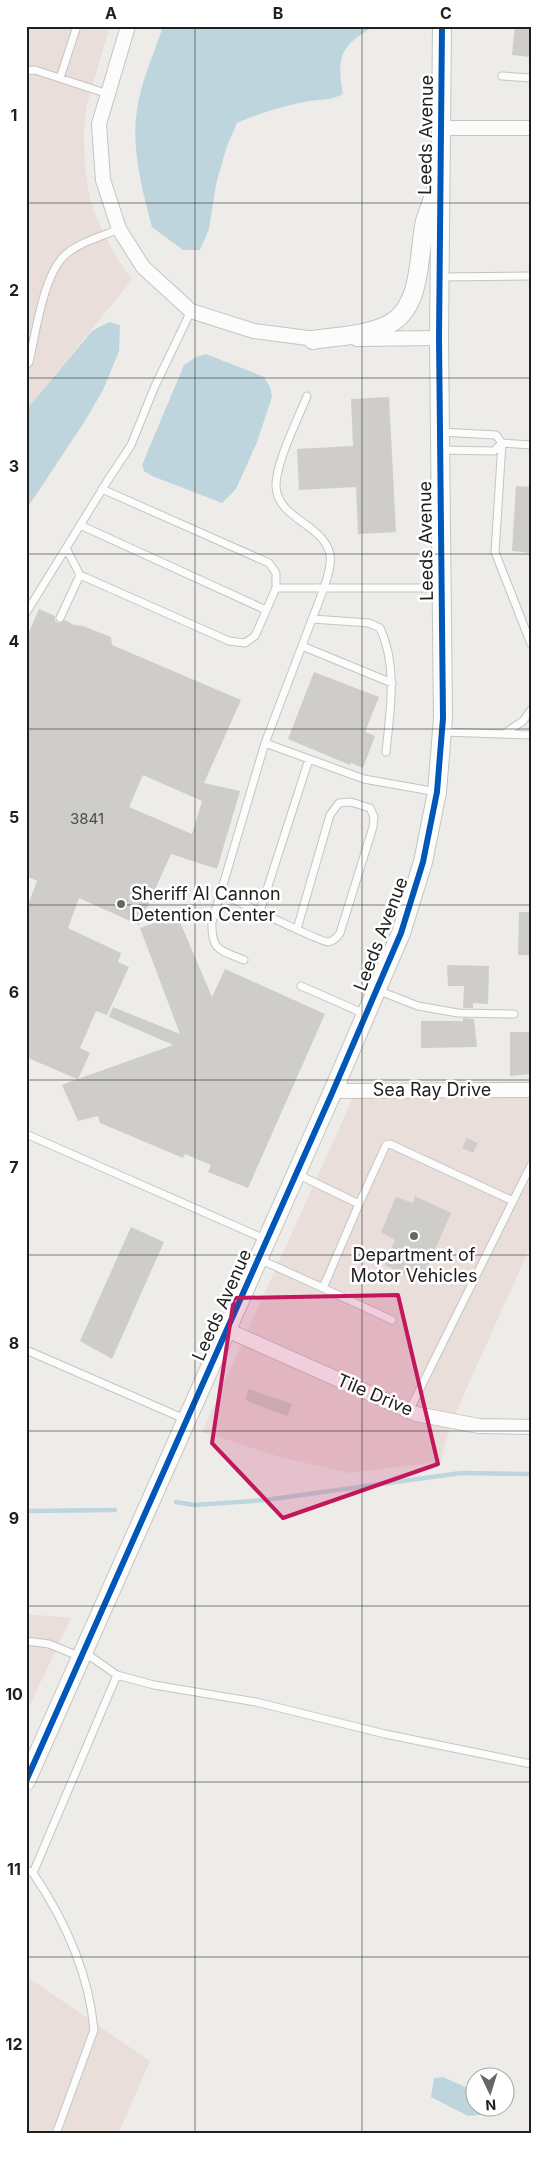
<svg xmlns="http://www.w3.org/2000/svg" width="557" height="2160" viewBox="0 0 557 2160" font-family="Inter,sans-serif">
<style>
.commercial{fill:#eadedb;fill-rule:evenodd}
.water{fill:#bfd5de}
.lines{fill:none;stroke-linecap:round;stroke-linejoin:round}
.stream{stroke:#bfd5de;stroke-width:4.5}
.building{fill:#cecdca;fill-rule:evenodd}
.service-casing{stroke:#c4c4c2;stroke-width:9}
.minor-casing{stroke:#c4c4c2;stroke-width:16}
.tertiary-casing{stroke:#c4c4c2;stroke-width:20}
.service{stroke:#fcfcfc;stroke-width:7}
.minor{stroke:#fcfcfc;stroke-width:14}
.tertiary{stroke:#fcfcfc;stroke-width:18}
.cycleway-casing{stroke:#fff;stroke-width:9}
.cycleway{stroke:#0057b8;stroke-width:6}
.marked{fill:#c2185b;fill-opacity:0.2;stroke:#c2185b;stroke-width:4;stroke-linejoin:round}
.grid{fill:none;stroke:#1f1f1f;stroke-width:1;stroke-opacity:0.55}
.poi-dot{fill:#676766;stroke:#fff;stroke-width:2}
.labels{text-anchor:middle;stroke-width:5;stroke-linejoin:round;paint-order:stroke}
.number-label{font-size:15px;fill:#4b4a4a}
.street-label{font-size:18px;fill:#1f1f1f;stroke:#fff}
.poi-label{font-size:18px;fill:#1f1f1f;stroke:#fff;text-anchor:start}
.neatline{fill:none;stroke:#1f1f1f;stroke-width:2}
.grid-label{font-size:16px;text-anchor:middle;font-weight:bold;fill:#1f1f1f}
</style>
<rect width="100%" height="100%" fill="#edece9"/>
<path class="commercial" d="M26 26H110L86 108 84 134 85 168 90 199 97 219 114 253 132 280 26 410Z
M531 1090V1245L452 1421 440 1462 349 1473 280 1457 202 1432 356 1091ZM262 1345 449 1419 416 1414Z
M26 1614 71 1618 26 1713Z
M26 1976 150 2061 118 2134H26Z"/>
<path class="water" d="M163 26H375C341 45 336 56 343 94 329 101 323 99 309 101 284 106 260 113 237 123L227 146 216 184 209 229 200 250H183L152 227C142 189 131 149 137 110 141 81 154 54 163 26Z
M109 322 120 325 119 351 103 390 85 421 26 510V410L92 331Z
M206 354 264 377 270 387 272 397 257 442 236 489 222 503 152 476 144 471 142 465 184 365 196 357Z
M443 2077 474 2091V2108H484L480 2115 468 2116 431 2097 434 2078Z"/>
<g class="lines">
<path class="stream" d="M176 1502 194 1505 265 1500 461 1473 531 1474
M26 1511 115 1510"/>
</g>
<path class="building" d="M515 26H531V57L512 55Z
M389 397 396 532 358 534 356 487 299 490 297 449 353 446 351 399Z
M516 486 531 487V553L512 551Z
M39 609 55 616V621L58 623 65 620 74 625 83 626 111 637 112 645 241 700 204 783 240 791 217 869 171 854 139 925 79 898 68 928 121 953 118 962 129 967 107 1015 96 1011 80 1048 90 1053 78 1079 173 1045 109 1017 113 1007 180 1034 140 928 177 915 212 997 225 969 325 1014 248 1188 208 1172 211 1165 185 1154 183 1158 100 1123 98 1116 78 1121 62 1085 77 1079 26 1057V910L37 881 26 876V639ZM143 775 202 801 192 834 129 807Z
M314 672 379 697 365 732 375 736 363 768 351 763 350 765 288 739Z
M519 912H531V955H518Z
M447 965 489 966 488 1004 473 1003V1008H463L464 986H448Z
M463 1018 474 1019 477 1047 421 1048V1021H463Z
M510 1032H531V1074L510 1076Z
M467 1138 478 1143 473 1153 462 1148Z
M415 1196 451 1213 421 1282 385 1265 395 1240 381 1232 396 1197 413 1203Z
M131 1227 164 1242 112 1359 80 1341Z
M249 1389 292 1404 287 1416 245 1400Z"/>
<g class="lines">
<defs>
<path id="service" d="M26 71 35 70 108 94
M502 76 531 78
M60 78 77 26
M441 277 531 276
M26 365 29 362C36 332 43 277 64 256 77 243 103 236 119 229
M307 396C298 419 275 464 276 487 278 519 323 524 330 554 332 565 327 578 324 588L265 743 364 779 437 792
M440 432 496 435 502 443 494 451 440 450
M531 445 502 443 495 552 531 644
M80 525 266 610
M66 548 80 575 229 641 245 643 255 636 276 588V573L269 563 102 489
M276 588H441
M26 613 108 480 131 445 155 386 191 311
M60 618 80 575
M312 619 369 623 380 628C398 666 390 711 386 752
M302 646 392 683
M442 732 531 735
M505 733 523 721 531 710
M220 893C236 900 319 942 328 942 334 941 337 938 340 933L373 827 374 817 370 808 351 802 339 803 330 815 297 929
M260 911 309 759
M244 960C220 950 211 951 212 922L265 743
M301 986 365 1014
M377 990 418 1006 458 1013 514 1014
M26 1134 267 1240
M297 1174 359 1204 386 1145 390 1144 513 1201 409 1411
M513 1201 531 1165
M259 1259 323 1288 359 1204
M323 1288 392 1320
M26 1350 187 1420
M26 1641 49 1644 81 1657
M84 1652 117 1675 154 1685 256 1702 385 1734 531 1764
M26 1870 33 1873C64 1919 89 1974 94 2030L56 2134
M33 1873 117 1675"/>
<path id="minor" d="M128 26 99 124 103 180 119 229 143 267 191 311 254 331 323 340
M441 128H531
M357 339 439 338
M333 1091 531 1090
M227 1330 416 1414 479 1426 531 1427"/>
<path id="tertiary" d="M313 340C337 336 368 336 391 323 423 304 418 253 425 221 428 212 432 202 435 192
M26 1781 333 1091 401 933 423 862 437 792 443 718 439 338 442 26"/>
</defs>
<use href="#service" class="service-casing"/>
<use href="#minor" class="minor-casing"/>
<use href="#tertiary" class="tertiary-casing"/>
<use href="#service" class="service"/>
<use href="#minor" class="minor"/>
<use href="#tertiary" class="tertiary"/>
<defs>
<path id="cycleway" d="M26 1781 333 1091 401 933 423 862 437 792 443 718 439 338 442 26"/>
</defs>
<use href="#cycleway" class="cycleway-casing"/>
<use href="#cycleway" class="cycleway"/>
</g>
<path class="marked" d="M398 1295 438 1464 283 1518 212 1443 234 1298Z"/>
<path class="grid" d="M195 26V2134M362 26V2134M26 203H531M26 378H531M26 554H531M26 729H531M26 905H531M26 1080H531M26 1255H531M26 1431H531M26 1606H531M26 1782H531M26 1957H531"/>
<g class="poi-dot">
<circle cx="121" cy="904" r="5"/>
<circle cx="414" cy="1236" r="5"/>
</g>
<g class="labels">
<g class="number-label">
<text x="87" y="824">3841</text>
</g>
<g class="street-label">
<text transform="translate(426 135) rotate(-89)" y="6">Leeds Avenue</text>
<text transform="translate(426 541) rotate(-91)" y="6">Leeds Avenue</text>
<text transform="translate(381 934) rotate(-69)" y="6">Leeds Avenue</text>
<text x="432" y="1096">Sea Ray Drive</text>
<text transform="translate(222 1305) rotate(-66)" y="6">Leeds Avenue</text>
<text transform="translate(375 1395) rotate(23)" y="6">Tile Drive</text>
</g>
<g class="poi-label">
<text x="131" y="900">Sheriff Al Cannon<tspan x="131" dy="21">Detention Center</tspan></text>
<text x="414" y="1261" text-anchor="middle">Department of<tspan x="414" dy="21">Motor Vehicles</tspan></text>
</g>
</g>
<rect width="557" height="2160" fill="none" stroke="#ffffff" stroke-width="55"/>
<g transform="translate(490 2092) rotate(176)"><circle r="24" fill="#ffffff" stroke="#a5a5a5"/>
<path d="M0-4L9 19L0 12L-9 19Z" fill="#676766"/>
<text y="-8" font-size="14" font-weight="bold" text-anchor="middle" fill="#1f1f1f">N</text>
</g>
<rect x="28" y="28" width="502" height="2104" class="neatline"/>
<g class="grid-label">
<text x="111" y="19">A</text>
<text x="278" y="19">B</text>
<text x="446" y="19">C</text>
<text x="14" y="121">1</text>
<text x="14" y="296">2</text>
<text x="14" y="472">3</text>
<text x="14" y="647">4</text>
<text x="14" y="823">5</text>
<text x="14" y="998">6</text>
<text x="14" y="1173">7</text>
<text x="14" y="1349">8</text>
<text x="14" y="1524">9</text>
<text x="14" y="1700">10</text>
<text x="14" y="1875">11</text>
<text x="14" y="2050">12</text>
</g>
</svg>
